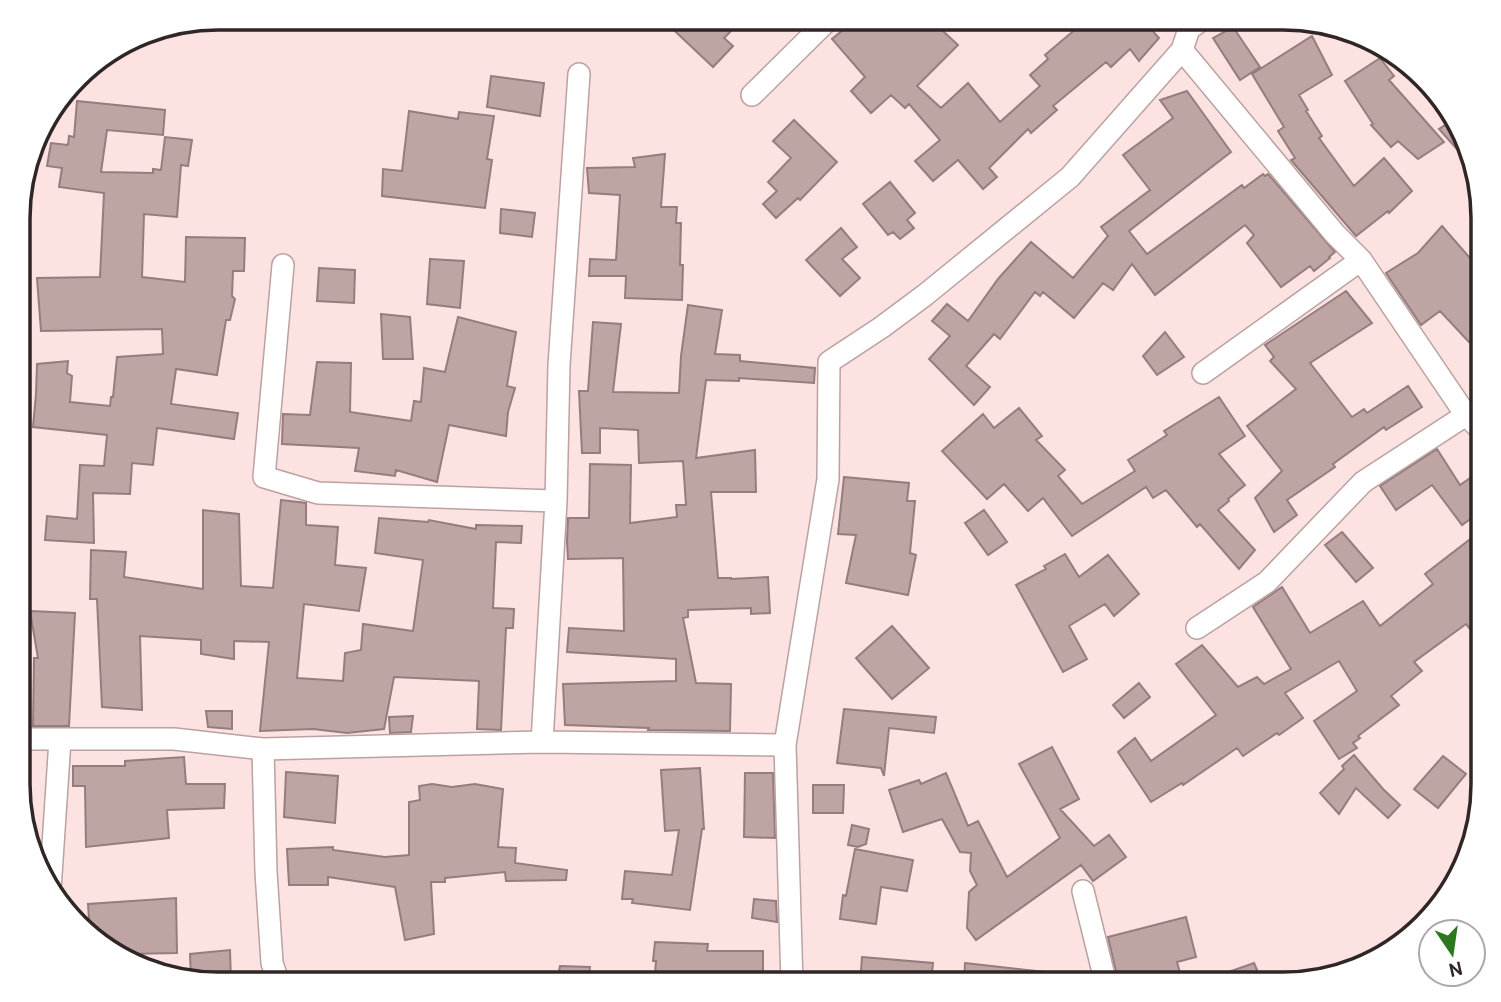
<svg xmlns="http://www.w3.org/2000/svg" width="1501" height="1002" viewBox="0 0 1501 1002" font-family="Cabin,sans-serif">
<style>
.building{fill:#bea5a4;stroke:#957d7d;stroke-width:2}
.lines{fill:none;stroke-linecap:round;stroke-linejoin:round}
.minor-casing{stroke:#bba1a1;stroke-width:24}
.minor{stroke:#fff;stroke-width:21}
.rim{fill:none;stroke:#302626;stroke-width:3.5}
</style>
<rect width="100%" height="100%" fill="#fde2e2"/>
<path class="building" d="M661 18H744L724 38 733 46 713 67Z
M858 18H929L958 45 917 86 941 108 968 83 1000 122 1040 86 1030 75 1048 59 1045 55 1077 28 1068 18H1141L1159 38 1139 61 1130 49 1111 67 1106 62 1053 106 1057 110 1031 133 1028 129 989 168 997 177 983 189 958 160 933 181 915 161 940 140 909 104 905 108 891 95 871 113 851 91 865 77 832 39Z
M1233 27 1260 67 1240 80 1213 38Z
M1312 36 1332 75 1299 95 1308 110 1306 111 1322 136 1319 138 1354 186 1384 158 1412 191 1389 213 1388 211 1356 236 1291 160 1295 158 1278 131 1284 127 1252 74Z
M1380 58 1394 76 1389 80 1444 142 1418 159 1398 141 1391 147 1371 125 1373 124 1345 81Z
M491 76 544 83 540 116 487 107Z
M1187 91 1231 152 1129 231 1147 254 1242 185 1244 188 1263 174 1265 176 1268 174 1335 252 1329 257 1330 258 1314 271 1310 266 1281 287 1247 243 1254 235 1245 225 1155 295 1132 264 1113 290 1103 283 1074 318 1043 292 1040 296 1035 292 1000 339 994 334 966 366 990 387 974 405 929 359 950 336 932 321 947 304 968 321 998 279 1031 242 1073 278 1108 236 1101 227 1150 190 1123 155 1173 118 1160 100Z
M77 101 165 110 163 135 107 130 101 172 153 173V169L161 170 165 137 192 140 188 166 181 165 177 217 144 214 142 277 185 282 186 237 245 238 244 271H233L232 296 235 299 230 320H226L217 375 176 369 171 404 238 413 234 439 157 428 153 465 132 463 130 494 93 493 94 543 45 540 47 516 77 519 80 465 104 466 107 435 33 427 36 394 37 364 68 361 67 373 72 376 70 402 110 406 111 397H113L117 357 163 354 162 329 41 331 37 278 100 277 104 193 59 187 62 168 47 166 51 143 68 145 69 136 74 137Z
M409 111 458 119 459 112 494 116 487 159 492 160 485 208 382 196 383 169 402 171Z
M1456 118H1457L1471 165 1439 129Z
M794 120 837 162 800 200 798 198 776 218 763 204 777 191 768 182 791 158 773 141Z
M665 154 661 207H677L676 223H681L680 265H683L682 300 625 298 626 276H589L590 259 616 260 620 195 589 193 587 168 635 167 633 158Z
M890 182 915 213 907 220 914 228 900 239 893 232 888 235 863 204Z
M501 209 535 213 532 237 500 233Z
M1442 226 1483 273V329L1469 342 1440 311 1421 325 1386 273 1418 253Z
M841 228 857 247 842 259 860 278 840 296 806 260Z
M430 259 464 261 460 308 427 304Z
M319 268 355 270 354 303 317 301Z
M1346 291 1372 323 1310 363 1352 417 1364 409 1367 413 1408 386 1422 407 1386 430 1384 427 1333 464 1335 467 1287 500 1297 515 1274 532 1255 498 1282 471 1247 426 1296 389 1270 361 1274 357 1265 345Z
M688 305 722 310 715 354 740 355V361L815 368 814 383 739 378V381L706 380 696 458 755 450 756 492H711L718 578H731V579L768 577 770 613 751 614V608L688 610V617L683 618 696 683 731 684 730 731 648 730 649 728 565 725 563 684 676 681V659L567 652 569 628 624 631 623 558 568 559 567 541 568 518H589L590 464 631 465 630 523 677 517 676 505H686L683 461 639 463 638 430 600 428V453H582L579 391H588L593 322 621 324 613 392 679 393 681 356Z
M381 314 410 317 413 359H383Z
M458 317 516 332 507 386 515 388 508 412 506 436 449 425 437 482 396 470 395 476 355 471 359 448 282 444 283 414 310 415 317 362 351 363 350 412 411 421 414 401 421 402 424 368 445 372Z
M1165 332 1184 357 1157 375 1143 356Z
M1219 397 1245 436 1219 454 1245 485 1228 499 1229 501 1218 510 1255 550 1239 569 1200 524 1197 527 1166 490 1153 498 1146 487 1072 536 1043 498 1028 511 1004 484 987 499 942 451 983 414 994 428 1019 408 1042 436 1036 440 1065 470 1058 476 1082 504 1135 471 1128 460 1167 435 1164 431Z
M1437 449 1460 485 1473 476 1483 489V510L1462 525 1432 485 1396 510 1380 486Z
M844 477 909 483 907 501H915L910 553 916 555 908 595 846 583 856 535 838 534Z
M281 500 306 503V525L338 527 335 565 366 568 359 611 304 604 297 678 343 681 345 653 361 650 363 624 413 631 423 560 375 553 379 518 428 522 429 520 476 529V525L522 526 521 543 496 542 493 608 514 609 513 628H506L501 730 477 729 479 681 394 677 384 729 347 733 313 729 260 731 269 642 234 641V659L201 654V640L140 636 142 710 102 707 97 599H90L91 550 126 552 124 577 203 589V510L239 514 241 586 273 588Z
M984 510 1007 542 988 555 965 523Z
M1342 532 1373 568 1356 582 1325 545Z
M1473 537 1483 551V645L1466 624 1414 662 1422 671 1391 696 1399 705 1358 736 1360 738 1353 743 1357 748 1339 759 1314 721 1357 691 1339 661 1285 693 1303 718 1279 735 1277 733 1243 756 1237 748 1183 785 1182 783 1151 802 1118 752 1135 738 1151 761 1216 715 1176 664 1202 645 1238 687 1257 677 1264 684 1291 669 1253 607 1282 587 1310 633 1363 601 1380 626 1433 584 1425 574Z
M1065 554 1079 577 1108 555 1139 594 1114 616 1105 604 1069 626 1087 659 1063 672 1016 585 1046 569 1044 566Z
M30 611 75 613 69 726H33L34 658H38Z
M892 626 929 668 892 699 856 658Z
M1139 683 1150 697 1124 718 1113 705Z
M844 709 936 717 934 733 889 728 884 776 881 768 837 763Z
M206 711H232V729L208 727Z
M413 716 411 732 390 733 389 717Z
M1052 747 1079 799 1060 809 1094 846 1109 835 1126 857 1093 881 1081 865 976 940 967 928 969 892 977 885 970 871 971 853 960 852 942 819 903 832 889 790 919 780 921 784 946 773 968 826 978 821 1007 877 1060 838 1019 764Z
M1354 755 1383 789 1400 805 1388 818 1356 788 1339 814 1320 793 1344 769 1342 766Z
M1443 756 1466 774 1438 808 1414 789Z
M184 757 186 784H225L224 808 167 810 169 838 86 847 85 786H73V766H125V761Z
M700 768 704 829H702L690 910 632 903 633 899H622L625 871 672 875 679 830 665 831 661 770Z
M286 772 338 776 335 823 284 817Z
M745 773H773L775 838 744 837Z
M432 784 452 787 475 784 503 789 498 847 516 848 515 863 567 870 566 880 506 881 505 872 445 878V882H431L434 934 405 940 395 887 328 877V885H289L287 849 333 847V850L385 857 409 855V802L420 800 419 786Z
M813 785H844L843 813H813Z
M852 825 869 829 866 844 858 847 848 845Z
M855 849 913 860 907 891 881 887 876 924 840 919 843 895 846 896Z
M176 898 177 953 125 954 96 943 90 936 88 904Z
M754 899 776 901 777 922 752 918Z
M1186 917 1196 957 1177 962 1183 984H1119L1108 937Z
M655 942 708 944 707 951H763V980H685L684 984H654L656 961H653Z
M230 950 231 981H197L191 979 190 954Z
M862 957 933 963 931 984H860Z
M965 963 1053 973 1052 984H964Z
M1254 963 1263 984H1200V982Z
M560 966 590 967 588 984H556Z"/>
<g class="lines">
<defs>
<path id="minor" d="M1182 50 1335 234 1361 260 1466 415 1483 432
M752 95 830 18
M283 265 264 477 318 493 556 501
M1203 373 1361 260
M19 452V296
M1197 628 1267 582 1363 482 1466 415
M19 739H174L263 749 542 742 785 745
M542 742 556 501 559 365 579 74
M263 749 266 872 272 963 279 984
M50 890 60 740
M1083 891 1106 984
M792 984 785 745 828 479 829 362 882 327 925 295 1070 177 1182 50 1189 29 1204 18"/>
</defs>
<use href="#minor" class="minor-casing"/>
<use href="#minor" class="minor"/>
</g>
<path d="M0 0H1501V1002H0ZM218 30H1283A188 188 0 0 1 1471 218V784A188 188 0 0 1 1283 972H218A188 188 0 0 1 30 784V218A188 188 0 0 1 218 30Z" fill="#fff" fill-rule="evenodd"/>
<path class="rim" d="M218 30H1283A188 188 0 0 1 1471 218V784A188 188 0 0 1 1283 972H218A188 188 0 0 1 30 784V218A188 188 0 0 1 218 30Z"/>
<g transform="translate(1452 953) rotate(167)"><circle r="33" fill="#ffffff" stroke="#aca8a8" stroke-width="2"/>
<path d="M0-5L12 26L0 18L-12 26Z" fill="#2b781f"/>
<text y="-10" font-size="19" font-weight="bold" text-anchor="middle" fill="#302626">N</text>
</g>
</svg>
